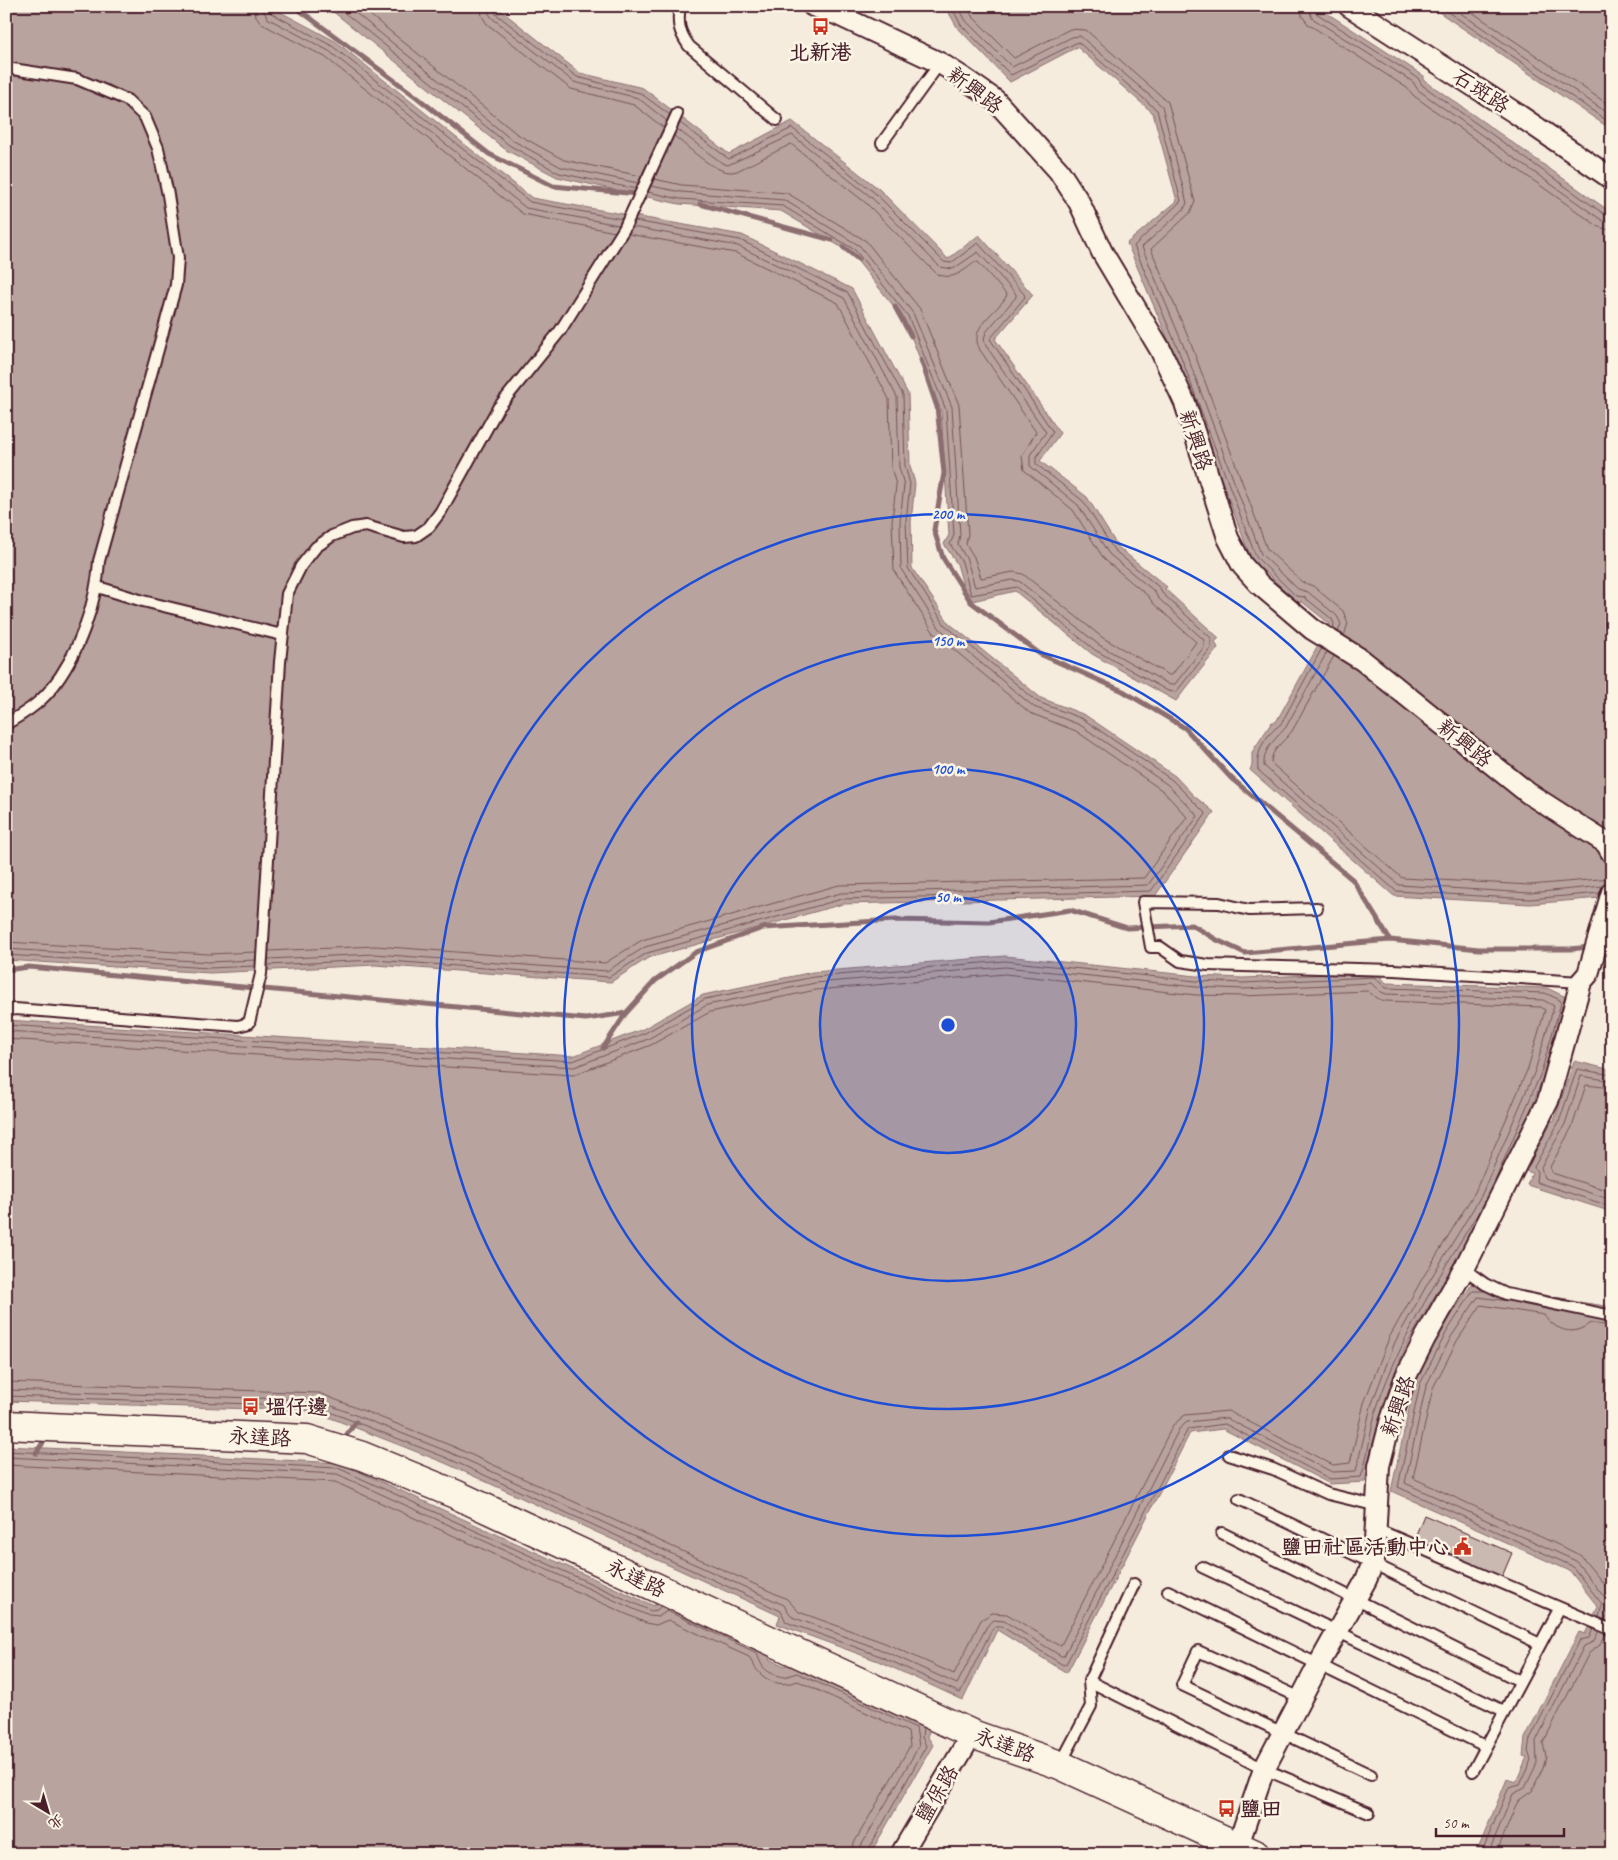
<svg xmlns="http://www.w3.org/2000/svg" width="1618" height="1860" viewBox="0 0 1618 1860" font-family="Caveat,'LXGW WenKai TC',sans-serif">
<style>
.water{fill:#b8a39e;stroke:#8c6e70}
.lines{fill:none;stroke-linecap:round;stroke-linejoin:round}
.shore{stroke:#765459;stroke-width:1}
.stream{stroke:#8c6e70;stroke-width:5}
.building{fill:#cab9b1;stroke:#4a1f2b}
.lane-casing{stroke:#4a1f2b;stroke-width:14}
.street-casing{stroke:#4a1f2b;stroke-width:24}
.secondary-casing{stroke:#4a1f2b;stroke-width:31}
.lane{stroke:#fcf5e5;stroke-width:10}
.street{stroke:#fcf5e5;stroke-width:20}
.secondary{stroke:#fcf5e5;stroke-width:28}
.ring{fill:none;stroke:#1d4ed8;stroke-width:2.5}
.labels{text-anchor:middle;stroke-width:5;stroke-linejoin:round;paint-order:stroke}
.poi-label{font-size:21px;font-weight:bold;fill:#4a1f2b;stroke:#fcf5e5;text-anchor:start}
.street-label{font-size:21px;fill:#4a1f2b;stroke:#fcf5e5}
.centre{fill:#1d4ed8;stroke:#fcf5e5;stroke-width:2.5}
.ring-label{font-size:15px;text-anchor:middle;font-weight:bold;fill:#1d4ed8;stroke:#fcf5e5;stroke-width:5;stroke-linejoin:round;paint-order:stroke}
</style>
<rect width="100%" height="100%" fill="#f5ecde"/>
<filter id="ink" filterUnits="userSpaceOnUse"><feTurbulence type="fractalNoise" baseFrequency=".02" numOctaves="2"/><feDisplacementMap in="SourceGraphic" scale="10" xChannelSelector="R" yChannelSelector="G"/><feConvolveMatrix kernelMatrix="1 2 1 2 8 2 1 2 1" color-interpolation-filters="sRGB"/></filter>
<g filter="url(#ink)">
<path class="water" d="M6 6H269L335 41 532 198 742 235 852 289 908 394 910 466 915 483 911 522 912 568 949 623 1041 698 1085 715 1175 776 1194 796 1214 812 1155 896 843 904 648 958 611 982 375 965 210 973 6 960Z
M326 6H501L499 9 580 73 643 88 729 154 792 121 879 189 948 259 979 235 1033 295 995 339 1060 433 1040 461 1087 497 1118 547 1167 587 1165 589 1219 638 1215 642 1218 648 1176 701 1092 654 1015 591 968 602 957 564 944 544 949 535 941 411 904 319 851 253 781 211 679 204 557 177 506 150Z
M945 6H1316L1424 76V80L1612 213V897L1530 904 1394 896 1250 770 1252 765V752L1272 722H1276L1330 624 1301 601 1298 605 1270 576 1252 561 1173 351 1127 243 1177 201 1153 113 1077 47 1010 82 957 27Z
M1430 6H1612V130Z
M1005 956 1196 976 1243 978 1377 972 1386 983 1547 988 1568 998C1548 1067 1524 1136 1491 1201 1467 1250 1432 1295 1407 1345 1385 1388 1376 1436 1365 1482L1330 1484 1223 1429 1190 1433 1067 1673 997 1630 963 1700 878 1661 777 1624 780 1616 445 1463 313 1411 6 1401V1020L573 1056 643 1029 703 995 813 972Z
M1574 1061 1612 1070V1212L1527 1185 1532 1173 1526 1171 1552 1120 1554 1121Z
M1472 1284 1567 1299 1563 1310 1574 1313 1579 1302 1612 1307V1854H1476L1507 1779 1516 1782 1527 1757 1523 1756 1525 1738 1579 1632 1585 1634 1598 1607 1570 1571 1391 1491 1415 1382 1441 1331Z
M6 1446 340 1463 654 1606 661 1596 775 1648 769 1659 785 1666 794 1659 926 1719 929 1732 927 1736 933 1745 870 1854H6Z"/>
<g class="lines">
<path class="shore" d="M254 6 256 16 262 24 325 57 523 214 615 232
M262 6 267 18 329 51 526 208 619 225
M268 6 271 13 332 46 530 202 622 219
M336 6 509 145 559 173 636 189
M347 6 512 140 561 167 638 183
M359 6 517 134 564 160 641 176
M480 6 482 16 487 24 571 89 634 105 664 128
M488 6V12L492 18 574 82 638 98 667 121
M494 6 496 14 577 77 640 93 670 115
M951 6 961 25 1011 75 1078 42 1157 110 1181 201 1134 246 1178 349 1256 557 1296 596 1304 597 1332 619 1334 624 1333 629
M958 6 966 21 1012 67 1072 37 1080 36 1162 106 1187 203 1184 209 1142 247 1184 347 1261 554 1298 589 1308 592 1337 616 1341 624 1338 632
M967 6 972 16 1014 58 1070 29 1086 30 1168 102 1195 202 1190 213 1151 249 1191 344 1267 549 1302 582 1313 586 1343 611 1348 623 1344 636
M1300 6 1302 16 1308 24 1407 88 1414 96 1599 227 1612 231
M1308 6 1312 18 1413 82 1418 90 1603 221 1612 223
M1314 6 1316 13 1418 78 1422 85 1607 216 1612 217
M1439 6 1612 124
M1450 6 1612 116
M1463 6 1612 107
M654 179 682 185 787 193 866 241 920 309 959 405 968 534 966 544 974 557 981 578 1013 572 1023 574 1103 638 1169 675H1172L1196 642 1153 603 1148 596 1104 559 1073 510 1024 470 1022 456 1036 432 980 350C967 326 998 313 1007 295L978 262H975C963 271 953 281 937 274L866 203 791 144 737 171C718 178 689 147 674 136
M651 186 681 192 784 200 860 246 913 313 952 407 960 535 958 544 967 560 975 587 1012 580 1019 581 1099 645 1170 685 1175 684 1204 647V640L1158 598 1154 591 1109 554 1078 505 1030 466V455L1046 432 986 346 984 339 986 332 1016 297V294L978 252 953 269 940 267 871 197 792 135 728 165 722 163 677 129
M648 192 680 199 783 206 855 250 908 316 946 410 954 535 950 544 962 562 971 595 1017 587 1095 650 1168 691 1176 692 1211 648V638L1162 593 1160 588 1114 550 1083 501 1036 464V458L1053 432 990 339 1025 297 1024 294 978 243 951 263 944 262 875 193 792 128 729 159 680 123
M1322 648 1281 724C1265 736 1256 750 1258 770L1396 891 1530 899 1600 893
M1327 652 1286 727C1275 740 1263 748 1264 766L1399 885 1530 893 1603 886
M1334 656 1292 731C1285 741 1271 749 1271 763L1402 878 1530 885 1612 878
M6 942 209 954 256 952
M6 949 209 962 256 960
M269 951 375 946 605 963 642 940 839 885 1144 878 1187 817 1163 791 1076 731 1030 713 934 633 894 571 892 521 896 485 891 467 889 399 838 303 736 253 628 234
M6 955 209 968 255 966
M268 959 375 954 607 971 645 947 841 893 1148 885 1198 816 1168 785 1080 725 1034 707 940 629 901 569 900 521 904 485 899 467 897 397 844 298 738 246 632 227
M268 965 375 960 609 977 647 953 842 899 1151 891 1206 814 1172 780 1083 719 1038 702 945 625 908 568 906 521 910 484 905 466 903 395 848 293 740 240 635 221
M6 1025 573 1061 645 1033 705 999 814 977 1005 961 1196 981 1243 983 1374 977 1386 988 1545 993 1560 1000 1561 1003 1541 1073 1489 1195
M6 1031 574 1067 648 1039 707 1005 815 983 1005 967 1196 987 1243 989 1371 983 1379 991 1386 994 1543 1000 1554 1006 1535 1071 1481 1196 1428 1283 1395 1342 1371 1406 1356 1471 1332 1472 1226 1418 1187 1422 1179 1429 1064 1656H1061L1004 1621 994 1620 987 1626 957 1684 882 1650 792 1617 784 1605 449 1452 317 1400 6 1390
M6 1039 573 1075 651 1045 710 1012 816 990 1005 974 1196 995 1243 996 1368 991 1376 998 1385 1001 1541 1007 1545 1010 1528 1068 1475 1192 1422 1279 1389 1338 1364 1403 1350 1463 1333 1465 1228 1411 1185 1415 1173 1425 1061 1645H1058L1007 1614 992 1613 981 1620 954 1674 885 1643 799 1612 787 1599 452 1446 319 1393 6 1382
M1612 1075 1577 1069 1559 1122 1534 1167 1537 1172 1536 1182 1612 1207
M1612 1081 1581 1076 1565 1124 1541 1167 1544 1178 1612 1200
M1612 1088 1586 1085 1572 1127 1550 1167 1552 1173 1612 1192
M1485 1291H1473L1446 1333 1420 1384 1398 1487 1572 1566 1602 1604 1599 1618
M1516 1302 1478 1297 1451 1337 1426 1386 1405 1483 1576 1561 1608 1602 1609 1610 1605 1620
M1612 1326 1591 1323C1574 1337 1556 1331 1544 1315L1481 1305 1457 1341 1433 1388 1413 1478 1580 1555 1612 1594
M6 1396 315 1406 447 1458 781 1611 786 1622 880 1656 960 1693 992 1629 996 1626H1001L1063 1665 1066 1664 1188 1429 1225 1424 1330 1479 1361 1477C1369 1455 1370 1429 1377 1407 1402 1333 1444 1268 1485 1202
M6 1451 338 1468 651 1611 657 1610 661 1606
M6 1457 337 1474 649 1616 658 1617 667 1611 757 1653C762 1669 766 1673 784 1677L797 1673 916 1728 919 1746 861 1846 860 1854
M6 1465 335 1482 646 1623 656 1625 668 1620 749 1657C759 1678 775 1689 798 1681L908 1732 910 1746 854 1843 852 1854
M866 1854 926 1746 922 1737 923 1728
M1481 1854 1509 1787 1520 1784 1531 1760 1528 1751 1530 1739 1580 1640 1589 1638 1593 1629
M1488 1854 1513 1794 1525 1788 1537 1763 1536 1741 1584 1646 1593 1642 1599 1631
M1496 1854 1518 1801 1532 1791 1544 1765 1546 1757 1543 1743 1589 1653 1600 1645 1606 1634"/>
<path class="stream" d="M294 6 414 95 489 154 553 186 638 194
M700 204 832 240
M843 247 858 259
M895 307 911 336
M921 360 937 407 944 473 934 530 943 558 971 602 1040 654 1123 691 1185 728 1231 778 1353 880 1390 940
M1601 945 1612 943
M6 970 29 967 586 1019 626 1013 655 981 696 952 763 928 895 920 989 922 1070 910 1127 928 1192 925 1217 940 1245 953 1390 940 1479 949H1570L1590 947
M603 1048 626 1013
M342 1441 356 1422
M36 1453 48 1435"/>
</g>
<path class="building" d="M1424 1515 1512 1553 1501 1579 1413 1542Z"/>
<g class="lines">
<defs>
<path id="lane" d="M680 6C677 23 679 32 689 46L777 120
M6 68 77 79 127 100 145 117 158 148 168 195 178 258 176 285 99 561C97 602 78 656 51 689 39 704 23 714 6 724
M882 143 940 63
M98 587 143 601 282 635
M1317 908 1249 910 1219 903 1143 902 1151 947H1160L1180 961 1208 965 1394 970 1581 982
M6 1011 15 1009 238 1026 249 1023 261 974 280 662 287 594 301 566 316 547 332 536 352 528 366 526 404 537 416 536 429 527 441 511 498 408 560 331 624 229 677 114
M1464 1269 1485 1284 1506 1294 1612 1316
M1229 1455 1273 1469 1328 1494 1378 1506
M1239 1499 1540 1644
M1376 1529 1612 1630
M1222 1533 1520 1681
M1202 1567 1504 1711
M1168 1591 1485 1746
M1089 1681 1264 1769 1369 1813
M1301 1698 1198 1651 1182 1685 1371 1775
M1061 1763 1091 1706 1089 1681 1134 1584
M1473 1771 1559 1609"/>
<path id="street" d="M813 6 836 14 940 63 962 77 995 100 1059 171 1079 202 1102 252 1160 349 1185 403 1228 538 1242 565 1259 584 1312 629 1362 660 1528 793 1606 843 1612 853
M1349 6 1517 114 1612 179
M1238 1845 1264 1769 1318 1666 1366 1580 1374 1560 1379 1466 1390 1423 1406 1376 1425 1338 1464 1269 1548 1101 1581 982 1588 974 1612 892
M901 1854 972 1734"/>
<path id="secondary" d="M6 1425 307 1439 362 1456 455 1494 972 1734 1060 1765 1255 1854"/>
</defs>
<use href="#lane" class="lane-casing"/>
<use href="#street" class="street-casing"/>
<use href="#secondary" class="secondary-casing"/>
<use href="#lane" class="lane"/>
<use href="#street" class="street"/>
<use href="#secondary" class="secondary"/>
</g>
</g>
<circle cx="948" cy="1025" r="128" fill="#1d4ed8" fill-opacity=".12"/>
<g class="ring">
<circle cx="948" cy="1025" r="128"/>
<circle cx="948" cy="1025" r="256"/>
<circle cx="948" cy="1025" r="384"/>
<circle cx="948" cy="1025" r="511"/>
</g>
<defs>
<symbol id="bus-bare" viewBox="-9 -9 18 18"><path d="M-5-6H5V4H4V6H2V4H-2V6H-4V4H-5ZM-3.5-4V0h7V-4ZM-3.5 1.2v1.5H-2V1.2ZM2 1.2v1.5H3.5V1.2Z" fill="#c8321e" stroke="#fcf5e5" stroke-width="2.5" paint-order="stroke"/></symbol>
<symbol id="civic-bare" viewBox="-9 -9 18 18"><path d="M-.6-6.5H3V-4.5H.6V-3L4-1V1h2V6H-6V1h2V-1L-.6-3ZM-1.2 2.5V6h2.4V2.5Z" fill="#c8321e" stroke="#fcf5e5" stroke-width="2.5" paint-order="stroke"/></symbol>
</defs>
<g fill-rule="evenodd">
<use href="#bus-bare" x="808" y="14" width="25" height="25"/>
<use href="#bus-bare" x="238" y="1394" width="25" height="25"/>
<use href="#civic-bare" x="1450" y="1534" width="25" height="25"/>
<use href="#bus-bare" x="1214" y="1796" width="25" height="25"/>
</g>
<g class="labels">
<g class="poi-label">
<text x="820" y="59" text-anchor="middle">北新港</text>
<text x="265" y="1414">塭仔邊</text>
<text x="1449" y="1554" text-anchor="end">鹽田社區活動中心</text>
<text x="1240" y="1816">鹽田</text>
</g>
<g class="street-label">
<text transform="translate(975 90) rotate(37)" y="7">新興路</text>
<text transform="translate(1481 91) rotate(33)" y="7">石斑路</text>
<text transform="translate(1196 440) rotate(72)" y="7">新興路</text>
<text transform="translate(1465 743) rotate(39)" y="7">新興路</text>
<text transform="translate(1398 1406) rotate(-71)" y="7">新興路</text>
<text transform="translate(260 1437) rotate(3)" y="7">永達路</text>
<text transform="translate(636 1578) rotate(25)" y="7">永達路</text>
<text transform="translate(1005 1745) rotate(20)" y="7">永達路</text>
<text transform="translate(937 1794) rotate(-60)" y="7">鹽保路</text>
</g>
</g>
<circle cx="948" cy="1025" r="8" class="centre"/>
<g class="ring-label">
<text x="948" y="519">200 m</text>
<text x="948" y="646">150 m</text>
<text x="948" y="774">100 m</text>
<text x="948" y="902">50 m</text>
</g>
<rect width="1618" height="1860" fill="none" stroke="#fcf5e5" stroke-width="25"/>
<rect x="12" y="12" width="1593" height="1835" fill="none" stroke="#4a1f2b" stroke-width="2" filter="url(#ink)"/>
<g transform="translate(48 1812) rotate(142)" stroke="#fcf5e5" stroke-width="4" paint-order="stroke">
<path d="M0-4L9 19L0 12L-9 19Z" fill="#4a1f2b"/>
<text y="-8" font-size="14" font-weight="bold" text-anchor="middle" fill="#4a1f2b">北</text>
</g>
<path d="M1436 1828v8h128v-8" fill="none" stroke="#4a1f2b" stroke-width="2.5"/>
<text x="1443" y="1828" font-size="15" fill="#4a1f2b" stroke="#fcf5e5" stroke-width="4" paint-order="stroke">50 m</text>
</svg>
